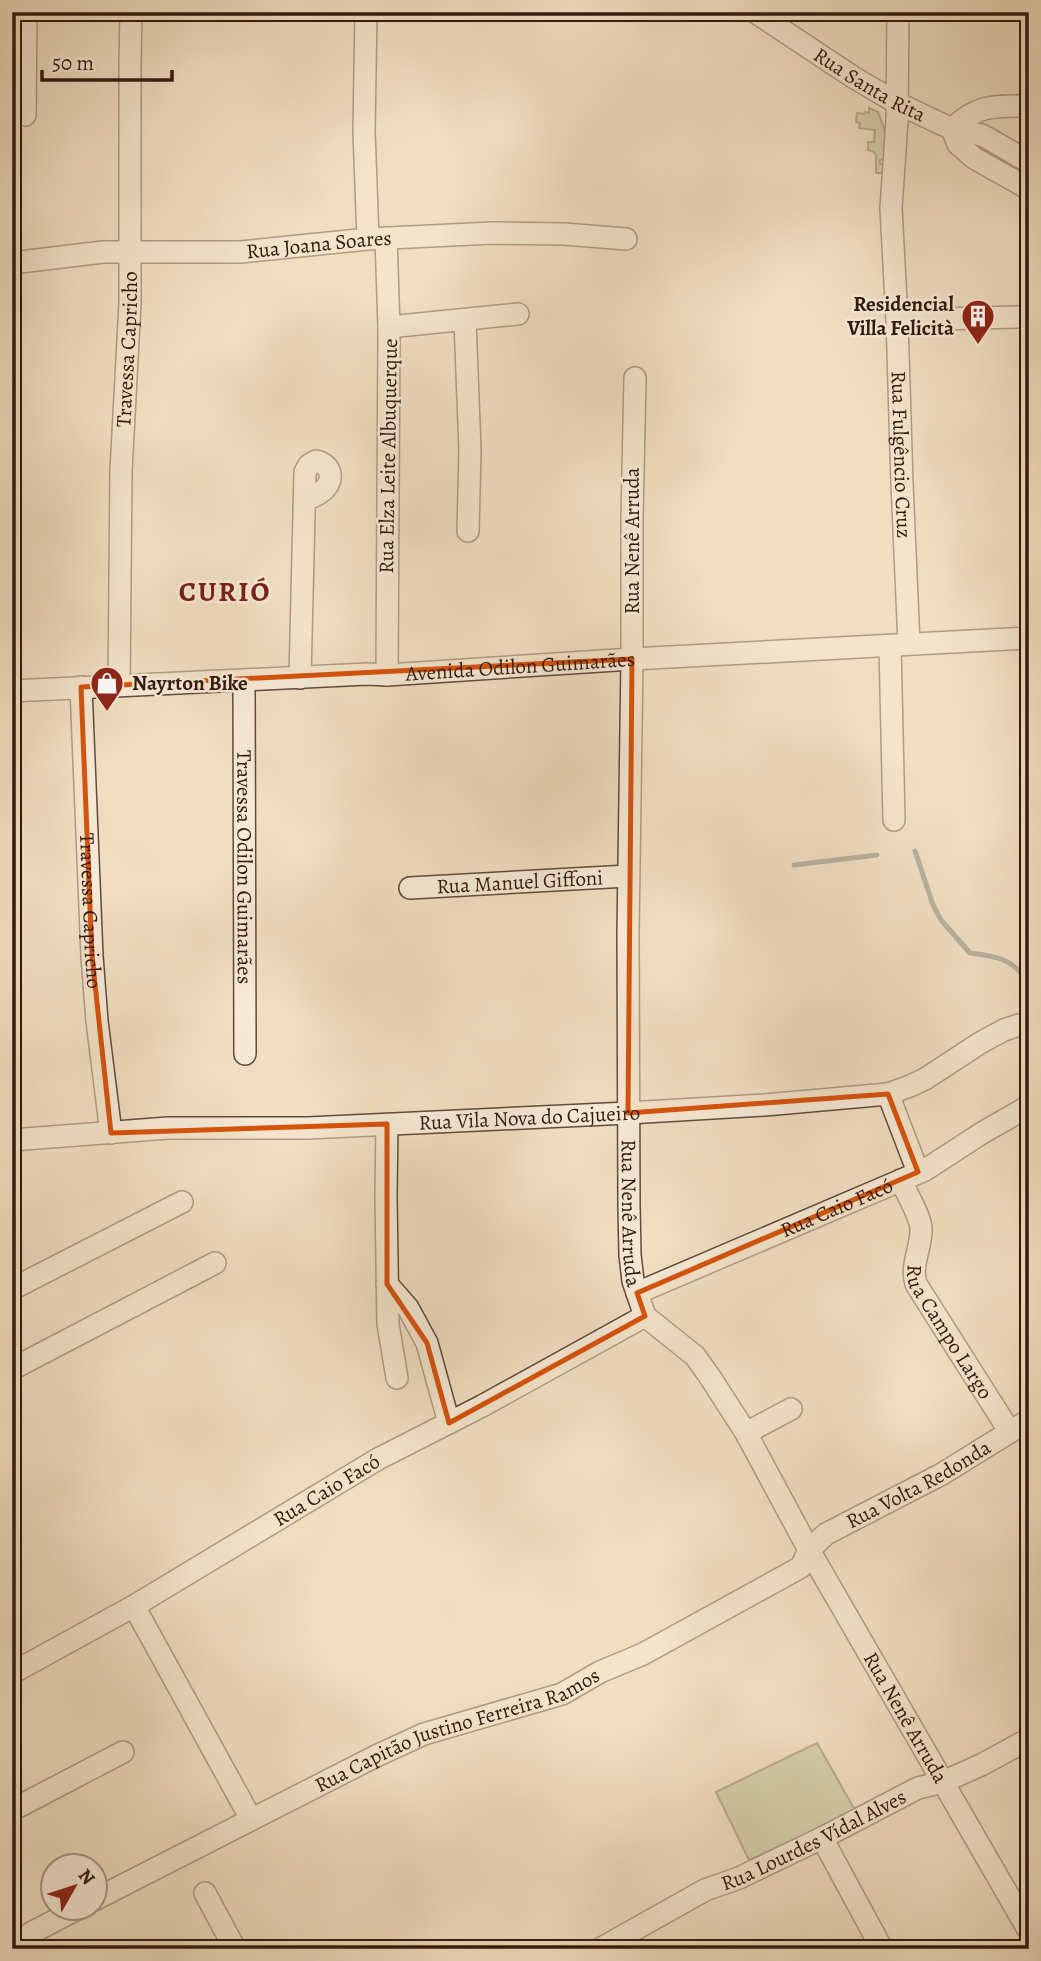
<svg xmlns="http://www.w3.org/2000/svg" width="1041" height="1961" viewBox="0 0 1041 1961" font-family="Alegreya,serif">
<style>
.green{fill:#b9c193;stroke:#766d50;stroke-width:2}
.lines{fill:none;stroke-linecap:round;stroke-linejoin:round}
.stream{stroke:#727a75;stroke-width:5}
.minor-casing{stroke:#624a3a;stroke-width:24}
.minor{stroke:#f6ead7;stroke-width:21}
.marked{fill:none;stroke:#d6530c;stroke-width:5;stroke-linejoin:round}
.labels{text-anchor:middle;stroke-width:5;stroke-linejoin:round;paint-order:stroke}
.street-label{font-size:21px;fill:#32190d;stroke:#f6ead7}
.poi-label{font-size:21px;font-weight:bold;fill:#32190d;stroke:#f6ead7;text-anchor:end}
.district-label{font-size:28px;font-weight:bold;letter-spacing:2px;fill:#7a1f14;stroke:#f6ead7}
</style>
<rect width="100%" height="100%" fill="#f1dec1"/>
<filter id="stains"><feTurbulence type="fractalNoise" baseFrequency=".00286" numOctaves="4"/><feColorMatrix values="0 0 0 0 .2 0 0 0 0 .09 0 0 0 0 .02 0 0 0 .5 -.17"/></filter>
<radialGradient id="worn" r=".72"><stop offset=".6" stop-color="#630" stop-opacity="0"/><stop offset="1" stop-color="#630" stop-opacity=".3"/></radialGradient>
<path class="green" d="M869 108 878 112 885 131 884 159 880 160V164L884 165 883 173H876V155L874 152 868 150V142H874L875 130 859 128 860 123 856 122 857 113 864 114 865 112 869 113Z
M817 1743 856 1812 749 1860 716 1792Z"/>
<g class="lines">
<path class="stream" d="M915 851 933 905 941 920 970 953C997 956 1014 959 1029 984
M794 865 877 855"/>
<defs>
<g id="minor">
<path d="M366 12 364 131 368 239"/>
<path id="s1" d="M755 12 853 77 897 103 952 129 982 135 1029 162"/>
<path id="s2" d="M898 12 897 121 891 208 897 320 902 483 909 644"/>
<path d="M25 115 26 12"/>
<path d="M952 129 958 144 974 158 1029 189"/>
<path d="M952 129C978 104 994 106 1029 106"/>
<path d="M386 238 389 327 387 675"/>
<path id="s3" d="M12 263 103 252H241L368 239 493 233 564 234 626 239"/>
<path d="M465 320 470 451 468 531"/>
<path d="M897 320 1020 317"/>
<path d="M389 327 518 314"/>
<path id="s4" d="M635 378 632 520V659L628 933 629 1206 630 1255 633 1281 645 1316 695 1356 710 1377 746 1433 809 1550 1029 1931"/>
<path d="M890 646 894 820"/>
<path d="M300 678 305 472 309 465 316 461C333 465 335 482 321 492 316 496 310 498 305 500"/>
<path id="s5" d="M244 681 245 1054"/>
<path id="s6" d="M119 685 121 471 130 303V64L131 12"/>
<path id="s7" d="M81 687 92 956 97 1021 111 1133"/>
<path id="s8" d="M12 691 367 674 387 675 632 659 1029 638"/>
<path id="s9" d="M410 888 628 876"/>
<path d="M888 1094 918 1172"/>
<path d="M387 1125 386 1196 388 1324 397 1378"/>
<path id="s10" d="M12 1140 168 1128H308L628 1113 765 1105 888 1094 910 1086 925 1079 980 1043 1004 1030 1019 1025 1029 1024"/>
<path id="s11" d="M901 1180C906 1193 920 1215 921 1228 922 1247 910 1265 916 1284L1010 1432"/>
<path d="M387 1284 408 1308 427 1343 449 1423"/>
<path d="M12 1289 182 1202"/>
<path id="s12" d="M637 1293 925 1170 982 1133 1029 1106"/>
<path d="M12 1369 215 1263"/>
<path d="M746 1433 791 1409"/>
<path d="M134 1606 251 1819"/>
<path id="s13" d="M12 1673 134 1606 378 1459 482 1406 645 1316"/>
<path d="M12 1810 123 1752"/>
<path d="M822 1838 882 1949"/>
<path d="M205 1893 235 1949"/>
<path id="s14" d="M94 1900 376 1756 424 1734 562 1694 600 1672 643 1654 801 1567 809 1550 826 1534 942 1474 1029 1420"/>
<path d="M12 1946 31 1933 77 1909"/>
<path id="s15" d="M600 1949 705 1890 739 1878 822 1838 918 1788 943 1782 981 1765 1029 1739"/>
</g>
</defs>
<use href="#minor" class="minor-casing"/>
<use href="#minor" class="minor"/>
</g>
<path d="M0 0H1041V1961H0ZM632 659 628 1113 888 1094 918 1172 637 1293 645 1316 449 1423 427 1343 387 1284V1124L111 1133 92 956 81 687Z" fill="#f1dec1" fill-opacity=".55" fill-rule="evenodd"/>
<path class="marked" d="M632 659 628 1113 888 1094 918 1172 637 1293 645 1316 449 1423 427 1343 387 1284V1124L111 1133 92 956 81 687Z"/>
<defs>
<symbol id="building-pin" viewBox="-11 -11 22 30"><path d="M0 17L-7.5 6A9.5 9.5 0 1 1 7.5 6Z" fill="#8f2418" stroke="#f6ead7"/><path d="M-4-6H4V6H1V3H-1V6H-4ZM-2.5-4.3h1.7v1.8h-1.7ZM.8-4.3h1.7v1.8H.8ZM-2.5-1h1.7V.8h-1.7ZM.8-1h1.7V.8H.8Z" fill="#fff"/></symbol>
<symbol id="shop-pin" viewBox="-11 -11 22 30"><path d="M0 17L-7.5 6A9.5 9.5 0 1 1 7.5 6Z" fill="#8f2418" stroke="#f6ead7"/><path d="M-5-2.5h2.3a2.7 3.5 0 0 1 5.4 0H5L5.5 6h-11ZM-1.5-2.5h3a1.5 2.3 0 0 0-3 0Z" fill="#fff"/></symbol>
</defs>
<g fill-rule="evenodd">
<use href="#building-pin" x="959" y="297" width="38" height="52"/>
<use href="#shop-pin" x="88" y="664" width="38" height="52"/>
</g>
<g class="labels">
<g class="street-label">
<text dy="7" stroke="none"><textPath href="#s1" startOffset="136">Rua Santa Rita</textPath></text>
<text dy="7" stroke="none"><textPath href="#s3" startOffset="308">Rua Joana Soares</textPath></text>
<text dy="7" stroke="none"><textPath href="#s6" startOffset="336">Travessa Capricho</textPath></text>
<text dy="7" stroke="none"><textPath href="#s2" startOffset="443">Rua Fulgêncio Cruz</textPath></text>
<text transform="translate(388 456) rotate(-89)" y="7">Rua Elza Leite Albuquerque</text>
<text transform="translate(632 541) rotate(-90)" y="7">Rua Nenê Arruda</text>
<text dy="7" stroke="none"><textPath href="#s8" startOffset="509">Avenida Odilon Guimarães</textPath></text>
<text dy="7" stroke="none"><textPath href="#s5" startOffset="186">Travessa Odilon Guimarães</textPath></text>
<text dy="7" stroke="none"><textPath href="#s9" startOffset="110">Rua Manuel Giffoni</textPath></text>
<text dy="7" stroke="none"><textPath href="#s7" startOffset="224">Travessa Capricho</textPath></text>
<text dy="7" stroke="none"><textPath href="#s10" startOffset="518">Rua Vila Nova do Cajueiro</textPath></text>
<text dy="7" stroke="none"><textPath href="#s12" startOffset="217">Rua Caio Facó</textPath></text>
<text dy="7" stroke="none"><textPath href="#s4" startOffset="835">Rua Nenê Arruda</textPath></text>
<text dy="7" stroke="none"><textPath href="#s11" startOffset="166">Rua Campo Largo</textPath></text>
<text dy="7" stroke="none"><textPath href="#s14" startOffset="931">Rua Volta Redonda</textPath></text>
<text dy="7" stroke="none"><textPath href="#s13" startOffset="364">Rua Caio Facó</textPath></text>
<text dy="7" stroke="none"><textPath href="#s4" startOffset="1423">Rua Nenê Arruda</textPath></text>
<text dy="7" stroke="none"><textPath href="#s14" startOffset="402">Rua Capitão Justino Ferreira Ramos</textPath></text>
<text dy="7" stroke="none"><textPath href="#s15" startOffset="240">Rua Lourdes Vídal Alves</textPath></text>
</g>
<g class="poi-label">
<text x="954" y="311">Residencial<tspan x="954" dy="24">Villa Felicità</tspan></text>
<text x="132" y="690" text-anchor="start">Nayrton Bike</text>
</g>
<g class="district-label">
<text x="225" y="601">CURIÓ</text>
</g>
</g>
<rect width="1041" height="1961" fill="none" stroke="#f1dec1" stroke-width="42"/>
<rect x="14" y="14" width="1013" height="1933" fill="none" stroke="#32190d" stroke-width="3.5"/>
<rect x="21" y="21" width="999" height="1919" fill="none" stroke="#32190d" stroke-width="2"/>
<g transform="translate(74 1887) rotate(51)"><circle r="33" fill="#f6ead7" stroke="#a89686" stroke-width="2"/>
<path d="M0-5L12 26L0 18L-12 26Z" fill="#8f2418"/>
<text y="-10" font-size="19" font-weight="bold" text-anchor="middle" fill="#32190d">N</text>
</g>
<path d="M42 70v10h130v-10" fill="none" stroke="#32190d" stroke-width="3.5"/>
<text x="52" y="70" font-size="21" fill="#32190d" stroke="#f6ead7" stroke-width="5" paint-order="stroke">50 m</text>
<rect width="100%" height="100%" filter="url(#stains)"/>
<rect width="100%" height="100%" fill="url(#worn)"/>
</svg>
